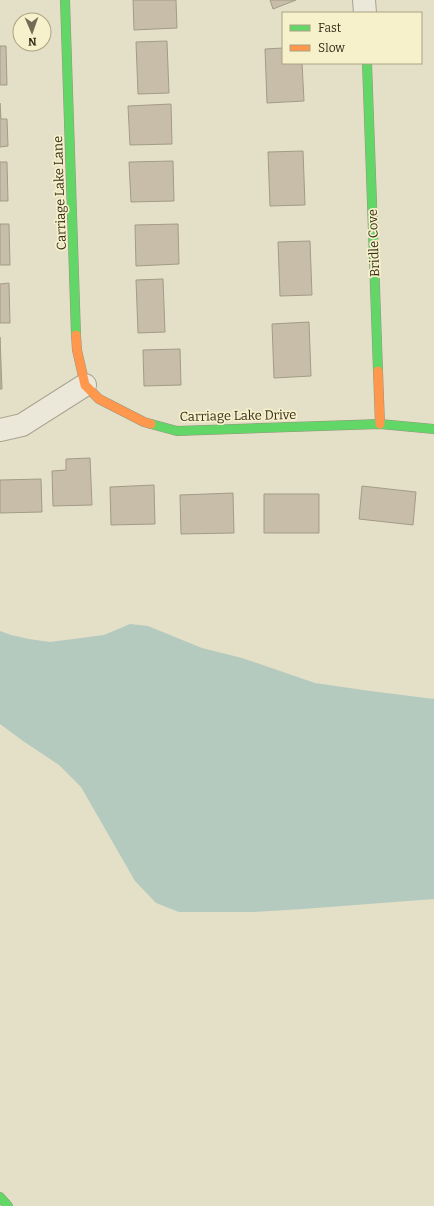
<svg xmlns="http://www.w3.org/2000/svg" width="434" height="1206" viewBox="0 0 434 1206" font-family="Bitter,serif">
<style>
.water{fill:#b4cabf}
.building{fill:#c7bda8;stroke:#a39b87}
.lines{fill:none;stroke-linecap:round;stroke-linejoin:round}
.street-casing{stroke:#a8a491;stroke-width:24}
.fast-casing{stroke:#989281;stroke-width:10}
.slow-casing{stroke:#989281;stroke-width:10}
.street{stroke:#ebe8da;stroke-width:22}
.fast{stroke:#63d668;stroke-width:9}
.slow{stroke:#ff974d;stroke-width:9}
.labels{text-anchor:middle;stroke-width:3.5;stroke-linejoin:round;paint-order:stroke}
.street-label{font-size:13px;fill:#362c1a;stroke:#f7f1cb}
</style>
<rect width="100%" height="100%" fill="#e4e0c7"/>
<path class="water" d="M130 624 148 626 202 648 242 658 315 683 370 691 434 699V899L303 909 254 912H179L156 903 135 881 81 787 59 765 23 741 0 724V631L11 635 29 639 50 642 104 635Z"/>
<path class="building" d="M133 0H176L177 28 134 30Z
M270 0H296L273 9Z
M167 41 169 93 138 94 136 42Z
M0 46H6L7 85H0Z
M283 48V63H302L304 101 267 103 265 49Z
M0 103 1 119H7L8 146 0 147Z
M171 104 172 144 130 145 128 106Z
M303 151 305 205 270 206 268 152Z
M173 161 174 201 131 202 129 162Z
M0 162H7L8 201H0Z
M0 224H9L10 265H0Z
M178 224 179 264 136 266 135 225Z
M310 241 312 295 280 296 278 242Z
M163 279 165 332 138 333 136 280Z
M9 283 10 323H0V284Z
M309 322 311 376 274 378 272 324Z
M0 337 2 389H0Z
M180 349 181 385 144 386 143 350Z
M90 458 92 505 53 506 52 471 66 470V459Z
M41 479 42 512 0 513V480Z
M154 485 155 524 111 525 110 487Z
M362 486 416 492 413 525 359 519Z
M233 493 234 533 181 534 180 495Z
M264 494H319V533H264Z"/>
<g class="lines">
<defs>
<path id="street" d="M364 0 365 13
M0 430 22 425 85 385"/>
<path id="fast" d="M65 0 76 335
M367 63 378 371
M151 424 177 431 380 424 434 429
M0 1197 8 1206"/>
<path id="slow" d="M76 335 77 350 85 385 99 399 144 422 151 424
M378 371 380 424"/>
</defs>
<use href="#street" class="street-casing"/>
<use href="#fast" class="fast-casing"/>
<use href="#slow" class="slow-casing"/>
<use href="#street" class="street"/>
<use href="#fast" class="fast"/>
<use href="#slow" class="slow"/>
</g>
<g class="labels">
<g class="street-label">
<text transform="translate(59 193) rotate(-92)" y="5">Carriage Lake Lane</text>
<text transform="translate(373 243) rotate(-92)" y="5">Bridle Cove</text>
<text transform="translate(238 415) rotate(-1)" y="5">Carriage Lake Drive</text>
</g>
</g>
<rect x="282" y="12" width="140" height="52" fill="#f7f1cb" stroke="#aaa284"/>
<rect x="290" y="25" width="20" height="6" fill="#63d668" stroke="#aaa284"/>
<text x="318" y="32" font-size="12" fill="#362c1a">Fast</text>
<rect x="290" y="45" width="20" height="6" fill="#ff974d" stroke="#aaa284"/>
<text x="318" y="52" font-size="12" fill="#362c1a">Slow</text>
<g transform="translate(32 32) rotate(178)"><circle r="19" fill="#f7f1cb" stroke="#aaa284"/>
<path d="M0-3L7 15L0 10L-7 15Z" fill="#736b57"/>
<text y="-6" font-size="11" font-weight="bold" text-anchor="middle" fill="#362c1a">N</text>
</g>
</svg>
